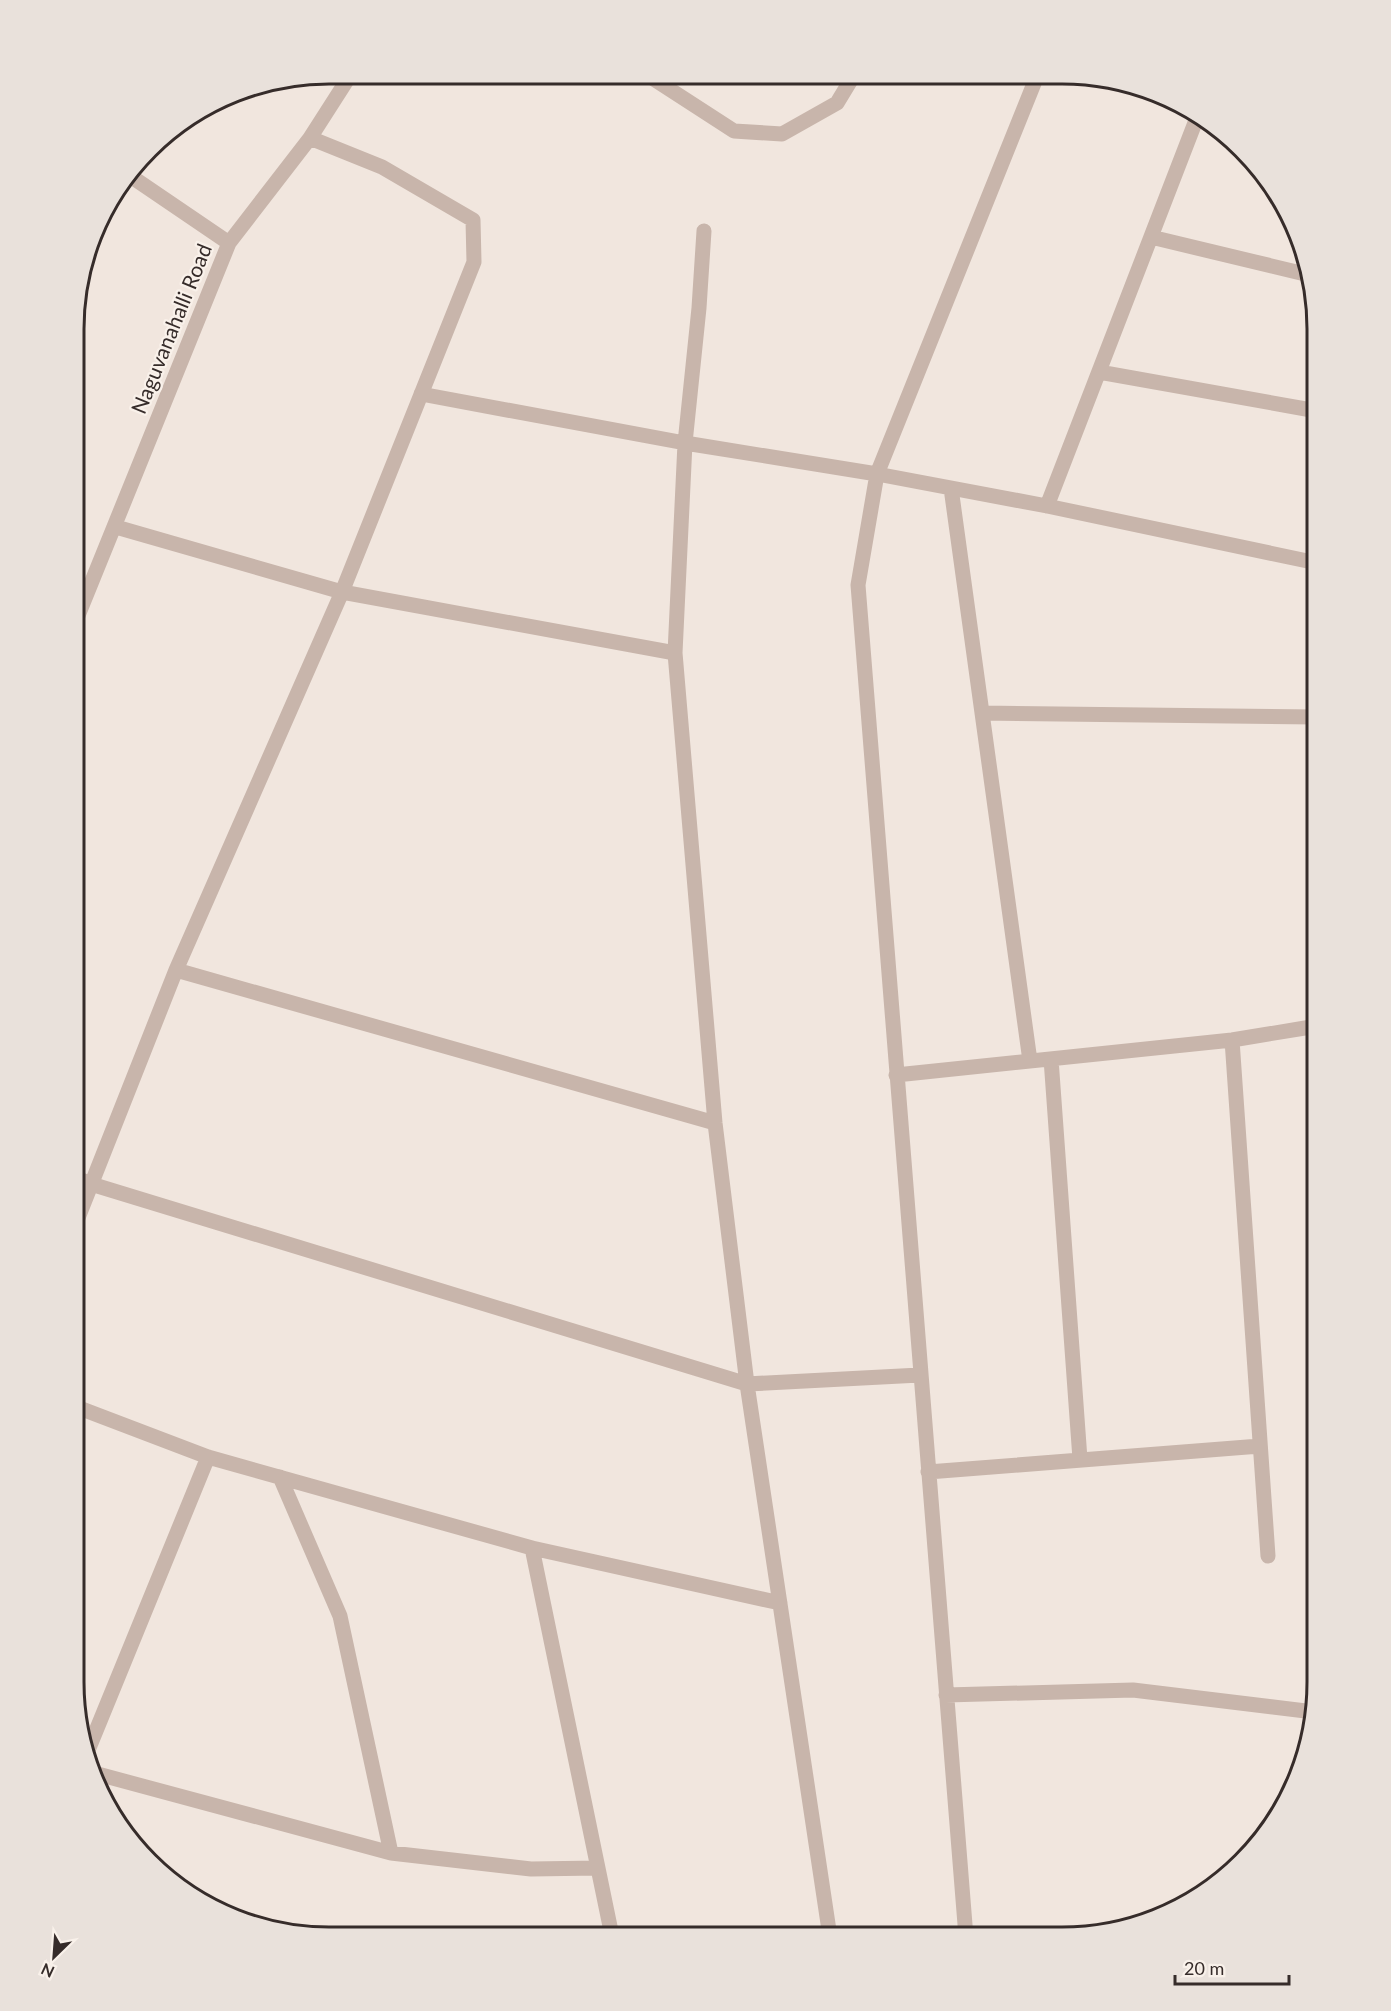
<svg xmlns="http://www.w3.org/2000/svg" width="1391" height="2011" viewBox="0 0 1391 2011" font-family="Lato,sans-serif">
<style>
.lines{fill:none;stroke-linecap:round;stroke-linejoin:round}
.minor{stroke:#c8b5ab;stroke-width:15}
.labels{text-anchor:middle;stroke-width:4.5;stroke-linejoin:round;paint-order:stroke}
.street-label{font-size:21px;fill:#362c2a;stroke:#f9f1ea}
.rim{fill:none;stroke:#362c2a;stroke-width:3}
</style>
<rect width="100%" height="100%" fill="#f1e6de"/>
<g class="lines">
<path class="minor" d="M646 74 734 131 782 134 837 103 854 75
M129 175 229 243
M704 231 699 308 685 443 675 653 715 1123 747 1384 830 1937
M1151 237 1305 274
M1099 372 1317 411
M421 394 685 443 877 474 1047 506 1317 563
M951 488 1030 1061
M1047 506 1198 115
M116 527 342 592 675 653
M75 623 229 243 310 138 351 74
M982 713 1317 717
M176 970 715 1123
M1232 1040 1268 1556
M1051 1059 1080 1459
M896 1075 1232 1040 1317 1026
M74 1177 91 1184 747 1384 920 1375
M74 1228 176 970 342 592 474 262 473 220 382 167 310 138
M74 1406 208 1457 532 1548 780 1603
M928 1472 1260 1446
M280 1477 340 1616 391 1853
M532 1548 612 1936
M946 1695 1133 1690 1314 1712
M89 1748 208 1457
M94 1773 391 1853 531 1869 598 1868
M966 1937 858 585 877 474 1037 76"/>
</g>
<g class="labels">
<g class="street-label">
<text transform="translate(172 329) rotate(-68)" y="7">Naguvanahalli Road</text>
</g>
</g>
<path d="M0 0H1391V2011H0ZM329 84H1062A245 245 0 0 1 1307 329V1682A245 245 0 0 1 1062 1927H329A245 245 0 0 1 84 1682V329A245 245 0 0 1 329 84Z" fill="#e9e1db" fill-rule="evenodd"/>
<path class="rim" d="M329 84H1062A245 245 0 0 1 1307 329V1682A245 245 0 0 1 1062 1927H329A245 245 0 0 1 84 1682V329A245 245 0 0 1 329 84Z"/>
<g transform="translate(54 1957) rotate(205)" stroke="#f9f1ea" stroke-width="4.5" paint-order="stroke">
<path d="M0-4.5L10 22L0 15L-10 22Z" fill="#362c2a"/>
<text y="-9" font-size="16" font-weight="bold" text-anchor="middle" fill="#362c2a">N</text>
</g>
<path d="M1175 1975v9h114v-9" fill="none" stroke="#362c2a" stroke-width="3"/>
<text x="1184" y="1975" font-size="18" fill="#362c2a" stroke="#f9f1ea" stroke-width="4.5" paint-order="stroke">20 m</text>
</svg>
